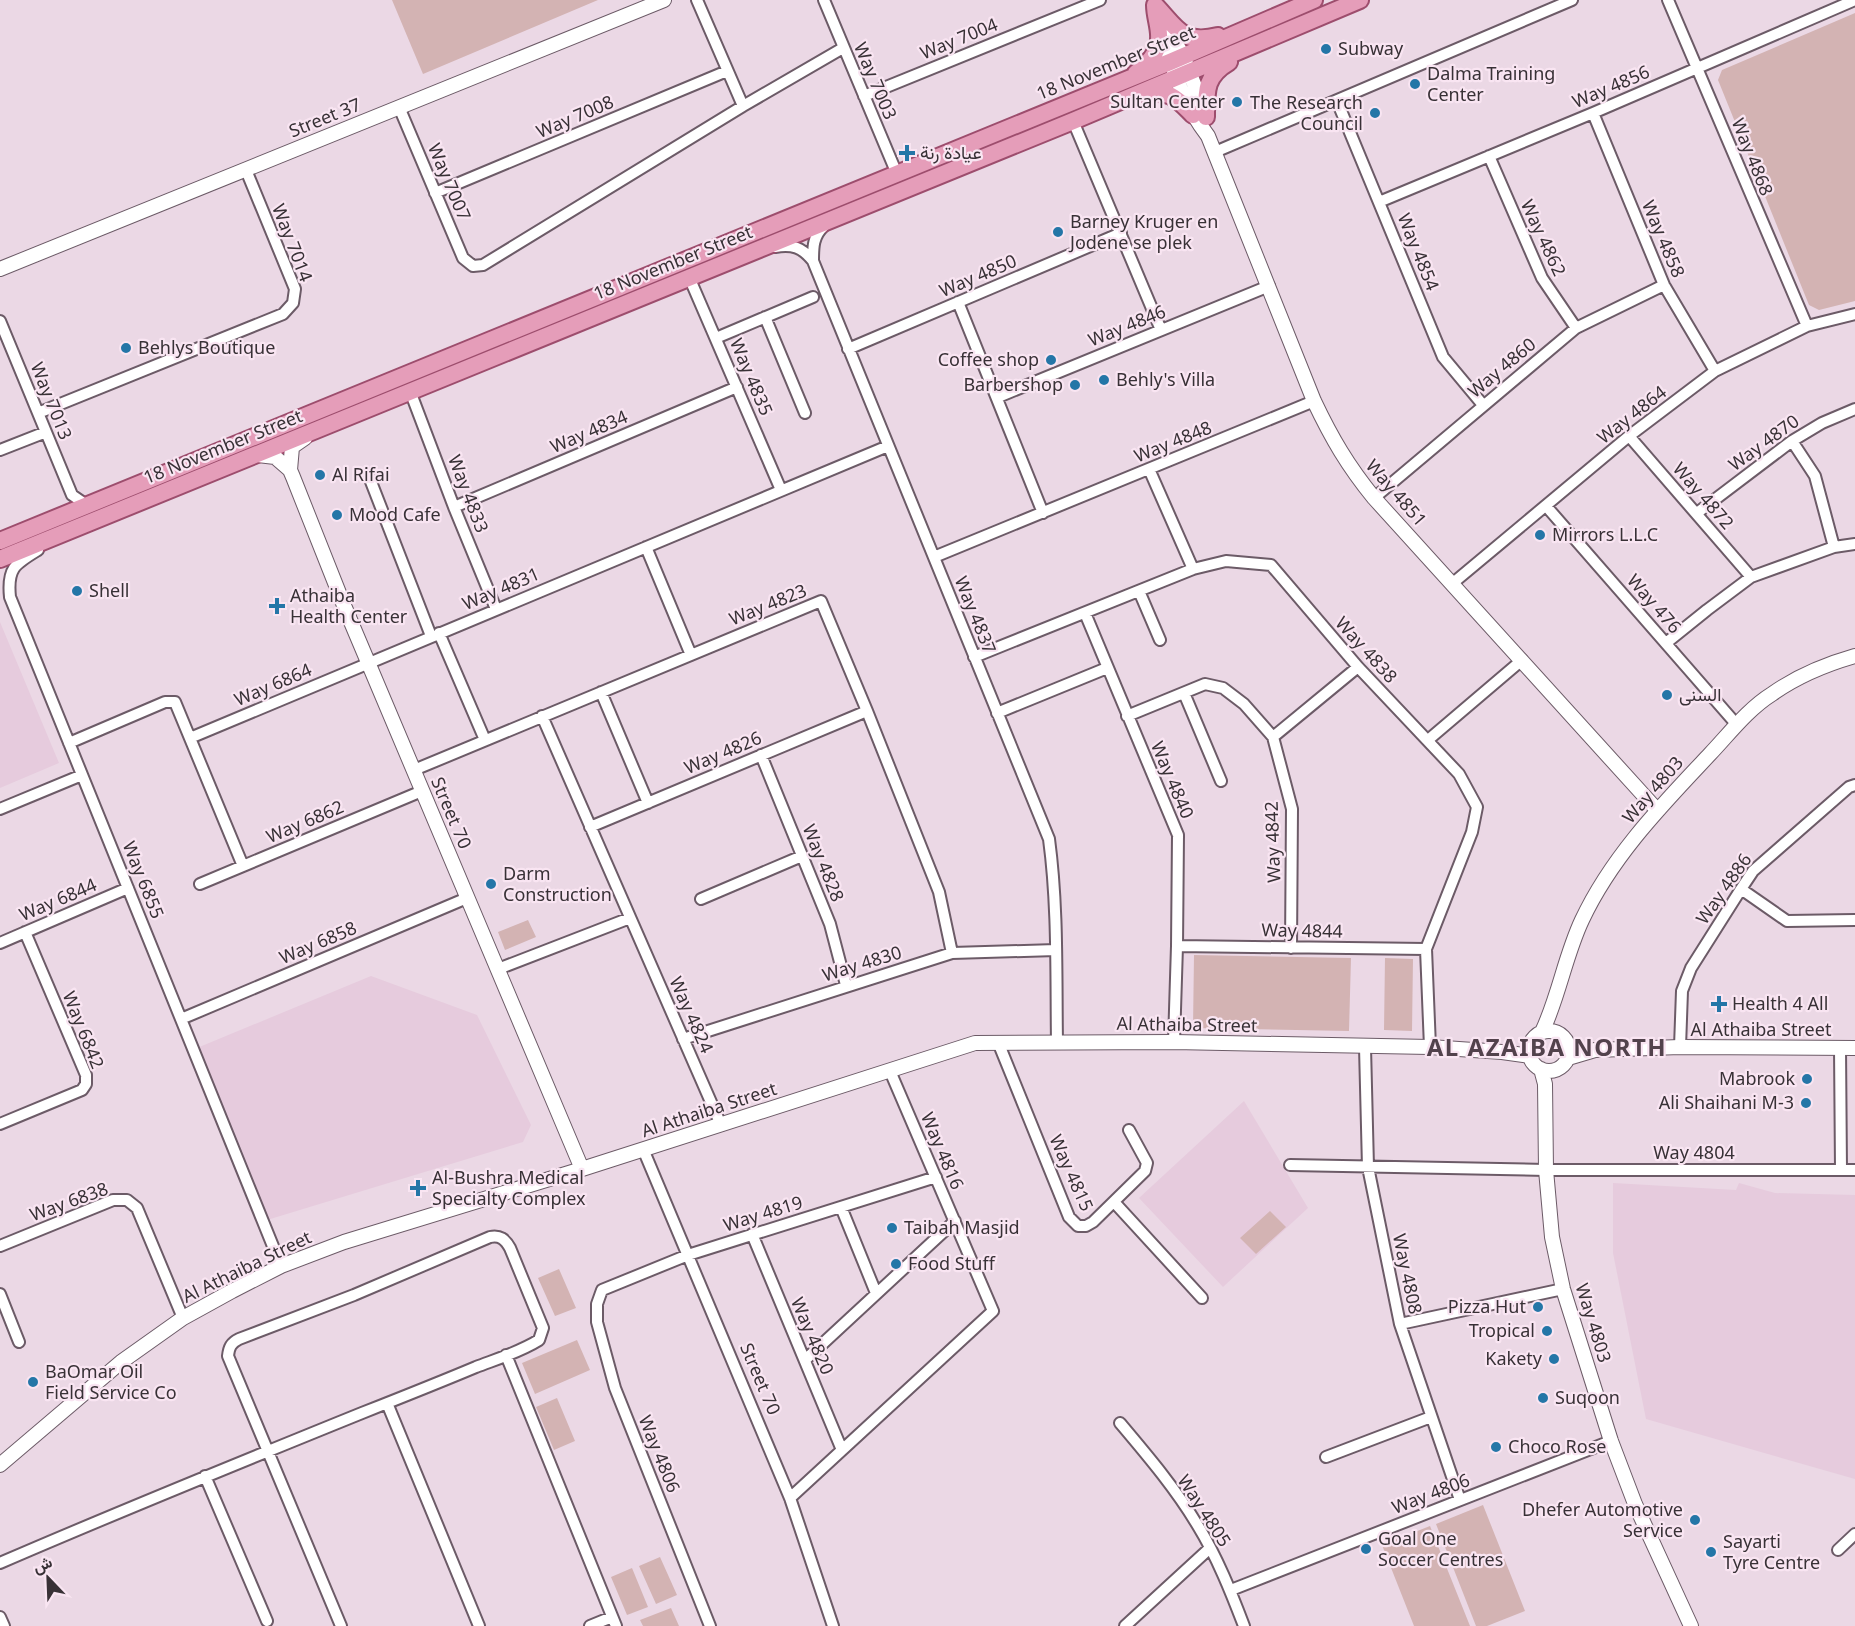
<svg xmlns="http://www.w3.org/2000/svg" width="1855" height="1626" viewBox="0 0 1855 1626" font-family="'Noto Sans',Vazirmatn,sans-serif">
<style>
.built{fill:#e6cbdd}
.green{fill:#d3b3b3}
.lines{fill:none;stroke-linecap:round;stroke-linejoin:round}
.minor-casing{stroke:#6c5b67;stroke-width:14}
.tertiary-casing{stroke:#6c5b67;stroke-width:16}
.primary-casing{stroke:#9d4d6d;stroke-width:20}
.minor{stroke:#fff;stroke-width:10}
.tertiary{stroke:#fff;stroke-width:14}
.primary{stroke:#e59db9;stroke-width:16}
.poi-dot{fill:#2476a7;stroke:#f9e5f2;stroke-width:2}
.labels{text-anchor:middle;stroke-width:4.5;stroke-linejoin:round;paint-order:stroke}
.street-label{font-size:18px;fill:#383136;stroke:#f9e5f2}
.poi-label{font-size:18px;fill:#383136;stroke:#f9e5f2;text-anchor:start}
.district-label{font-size:24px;font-weight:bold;letter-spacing:1.5px;fill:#52424c;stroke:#f9e5f2}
</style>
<rect width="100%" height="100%" fill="#ebd8e5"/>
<path class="built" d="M0 622 59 763 0 788Z
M371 976 477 1015 531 1125 523 1142 267 1220 197 1048Z
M1244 1101 1308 1208 1223 1287 1139 1198Z
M1613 1183 1736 1190 1739 1183 1775 1193 1855 1195V1479L1646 1419 1613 1253Z"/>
<path class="green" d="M392 0H598L423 74Z
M1855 13V301L1819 310 1809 305 1718 80 1722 70Z
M528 920 536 937 505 950 498 932Z
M1194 955 1351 958 1349 1031 1193 1028Z
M1385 958 1413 959 1412 1031 1384 1030Z
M1270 1211 1286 1227 1256 1254 1240 1238Z
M559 1269 576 1308 555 1316 538 1278Z
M577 1340 590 1370 535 1394 522 1363Z
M557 1398 575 1441 554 1450 536 1407Z
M1483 1505 1525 1611 1487 1626H1476L1436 1524Z
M1430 1526 1470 1626H1414L1382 1545Z
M660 1557 677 1595 656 1604 639 1566Z
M632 1568 648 1607 627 1615 611 1577Z
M671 1608 679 1626H643L640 1620Z"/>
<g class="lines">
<defs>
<path id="minor" d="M697 0 743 106
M824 0 897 174
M1668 0 1807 326
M864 96 1100 0
M1337 101 1443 357 1483 405
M399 107 463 258 473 266 483 265 743 106 843 48
M1593 113 1664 285 1715 371
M1073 121 1161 330
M1215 152 1572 0
M1489 156 1542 278 1576 328
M435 193 727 71
M1379 202 1593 113 1855 0
M824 226C813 236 813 247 813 261L1049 839C1058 906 1056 975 1057 1043
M775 247C792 244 802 247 813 261
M689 277 781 490
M958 302 1043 513
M765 317 805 413
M0 321 72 495 88 506
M716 338 813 297
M848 349 1121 233
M410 391 454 507 496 609
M998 397 1269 286
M38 413 283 314 293 303 295 289 246 170
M1629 436 1751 577
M1792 441 1815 476 1834 547
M0 450 46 432
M1149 469 1193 569
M368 474 431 636
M1374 498 1576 328 1664 285
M1546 506 1737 725
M454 507 737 387
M1697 513 1792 441 1822 423 1855 409
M646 547 691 655
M38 550C15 564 7 568 10 597L281 1266
M934 557 1314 401
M1453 583 1629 436 1715 371 1807 326 1855 314
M1139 591 1160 640
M1085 613 1178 835 1177 946 1174 1042
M439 633 485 740
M1666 643 1707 610 1751 577 1834 547 1855 544
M974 657 1193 569 1226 561 1271 565 1358 667 1459 774 1477 807 1472 832 1426 949 1430 1047
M601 692 648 803
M1184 693 1221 781
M997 713 1107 668
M542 716 721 1125
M1127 716 1205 684 1223 688 1244 704 1273 737 1292 809 1291 948
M1273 737 1358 667
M190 738 888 446
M1428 740 1522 660
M69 743 165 702H175L243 866
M761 755 830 924 846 985
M414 770 821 601 867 711 939 892 952 953
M0 809 82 775
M590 827 867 711
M200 884 422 791
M1741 889 1787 921 1855 920
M701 899 802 856
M0 943 128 888
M1177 946 1426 949
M498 969 630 918
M181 1019 467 898
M683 1039 952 953 1056 950
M998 1042 1069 1217 1078 1226H1086L1093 1222 1145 1171 1147 1163 1129 1130
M1365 1047 1368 1167 1400 1324 1460 1500
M1680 1047 1682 991 1691 968 1741 889 1753 871 1849 787 1855 785
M1840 1048 1841 1170
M0 1124 82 1090 86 1084V1075L25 932
M643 1149 790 1498 833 1626
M1290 1165 1546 1170H1855
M1114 1202 1202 1298
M841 1207 876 1293
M752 1234 842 1450
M0 1246 113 1200H127L137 1208 183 1318
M0 1294 19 1342
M1400 1324 1563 1289
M506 1355 616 1626
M805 1360 955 1221
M387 1403 479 1626
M1120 1423C1147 1455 1176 1489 1198 1526 1217 1557 1231 1592 1244 1626
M1326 1457 1431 1417
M205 1476 267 1621
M790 1498 993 1311 890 1071
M1838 1550 1855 1534
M0 1563C120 1511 241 1462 362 1413 400 1398 438 1383 476 1367 497 1359 520 1352 539 1340L543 1328 510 1248C505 1239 500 1235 490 1237L354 1295 239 1339C231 1343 229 1347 228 1356L341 1626
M1231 1590 1611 1441
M0 1617 4 1626
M590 1626 612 1617
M710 1626 615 1388 597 1322V1304L602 1290 688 1255 936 1177
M1125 1626 1210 1548"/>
<path id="tertiary" d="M1166 26 1183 56 1205 112
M1163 31C1171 69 1184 105 1208 136L1314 401C1332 439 1348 466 1374 498L1657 810
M0 269 664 0
M305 438 292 447 290 470 293 477 343 603 582 1169
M258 455 275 457 290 470
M1529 1051a20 20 0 1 1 40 0a20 20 0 1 1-40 0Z
M1542 1032C1559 996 1565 956 1582 920 1612 856 1662 805 1710 754 1729 734 1748 709 1772 694 1796 677 1827 664 1855 656
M1568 1058 1595 1050 1680 1047 1855 1048
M1541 1069 1545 1084 1546 1170 1552 1237 1563 1289 1611 1441 1635 1504 1691 1626
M0 1465 121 1362 183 1318 232 1291 281 1266 344 1242 582 1169 975 1043 1174 1042 1430 1047 1502 1052 1530 1056"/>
<path id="primary" d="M1155 5C1177 28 1182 45 1218 36
M1136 73C1146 66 1159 52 1159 39 1160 28 1155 17 1155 5
M1147 94C1171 90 1177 99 1193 115
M1206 117C1206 91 1205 76 1229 62
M0 541 1170 62 1314 0
M0 559 1073 121 1360 0"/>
</defs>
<use href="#minor" class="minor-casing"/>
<use href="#tertiary" class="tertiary-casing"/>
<use href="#primary" class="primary-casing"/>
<use href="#minor" class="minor"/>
<use href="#tertiary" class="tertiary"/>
<use href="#primary" class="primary"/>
</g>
<g class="poi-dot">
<circle cx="1326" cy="49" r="6"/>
<circle cx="1415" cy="84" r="6"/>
<circle cx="1237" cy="102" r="6"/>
<circle cx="1375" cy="113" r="6"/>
<path d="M904 144h6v6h6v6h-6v6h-6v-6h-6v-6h6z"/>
<circle cx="1058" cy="232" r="6"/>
<circle cx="126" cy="348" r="6"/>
<circle cx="1051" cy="360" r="6"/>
<circle cx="1104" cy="380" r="6"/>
<circle cx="1075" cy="385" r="6"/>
<circle cx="320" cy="475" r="6"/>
<circle cx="337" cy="515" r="6"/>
<circle cx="1540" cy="535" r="6"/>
<circle cx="77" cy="591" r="6"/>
<path d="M274 597h6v6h6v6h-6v6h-6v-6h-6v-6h6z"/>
<circle cx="1667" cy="695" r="6"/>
<circle cx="491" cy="884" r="6"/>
<path d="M1716 995h6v6h6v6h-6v6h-6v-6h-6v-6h6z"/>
<circle cx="1807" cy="1079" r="6"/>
<circle cx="1806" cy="1103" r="6"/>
<path d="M415 1179h6v6h6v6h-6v6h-6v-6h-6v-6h6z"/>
<circle cx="892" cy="1228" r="6"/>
<circle cx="896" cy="1264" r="6"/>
<circle cx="1538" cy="1307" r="6"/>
<circle cx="1547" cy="1331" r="6"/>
<circle cx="1554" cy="1359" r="6"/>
<circle cx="33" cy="1382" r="6"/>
<circle cx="1543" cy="1398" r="6"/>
<circle cx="1496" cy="1447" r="6"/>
<circle cx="1695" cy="1520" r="6"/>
<circle cx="1366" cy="1549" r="6"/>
<circle cx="1711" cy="1552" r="6"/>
</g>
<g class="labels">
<g class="street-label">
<text transform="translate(959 39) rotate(-22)" y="6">Way 7004</text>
<text transform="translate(1116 63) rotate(-22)" y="6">18 November Street</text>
<text transform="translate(875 81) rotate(67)" y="6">Way 7003</text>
<text transform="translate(1611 87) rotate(-23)" y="6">Way 4856</text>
<text transform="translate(575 117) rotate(-23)" y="6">Way 7008</text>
<text transform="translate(325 118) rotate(-22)" y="6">Street 37</text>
<text transform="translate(1752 157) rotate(68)" y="6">Way 4868</text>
<text transform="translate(449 182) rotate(67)" y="6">Way 7007</text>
<text transform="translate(1543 238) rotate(65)" y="6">Way 4862</text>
<text transform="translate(1663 239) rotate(67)" y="6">Way 4858</text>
<text transform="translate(292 243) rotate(69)" y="6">Way 7014</text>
<text transform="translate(1418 252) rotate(68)" y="6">Way 4854</text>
<text transform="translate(673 263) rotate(-22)" y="6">18 November Street</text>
<text transform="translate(978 276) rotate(-23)" y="6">Way 4850</text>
<text transform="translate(1127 326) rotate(-22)" y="6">Way 4846</text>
<text transform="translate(1502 368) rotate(-40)" y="6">Way 4860</text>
<text transform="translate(751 377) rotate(67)" y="6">Way 4835</text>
<text transform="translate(51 401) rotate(68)" y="6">Way 7013</text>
<text transform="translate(1632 415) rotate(-38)" y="6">Way 4864</text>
<text transform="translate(589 432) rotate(-23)" y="6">Way 4834</text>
<text transform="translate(1173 442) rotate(-22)" y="6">Way 4848</text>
<text transform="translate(1764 443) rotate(-36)" y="6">Way 4870</text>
<text transform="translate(223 447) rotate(-22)" y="6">18 November Street</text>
<text transform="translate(1396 493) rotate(49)" y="6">Way 4851</text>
<text transform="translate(468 494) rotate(69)" y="6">Way 4833</text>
<text transform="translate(1703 496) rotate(49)" y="6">Way 4872</text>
<text transform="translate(501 589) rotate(-23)" y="6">Way 4831</text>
<text transform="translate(1654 604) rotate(49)" y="6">Way 476</text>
<text transform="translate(768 605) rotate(-22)" y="6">Way 4823</text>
<text transform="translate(975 615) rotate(68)" y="6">Way 4837</text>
<text transform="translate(1366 650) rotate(48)" y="6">Way 4838</text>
<text transform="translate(273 685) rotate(-23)" y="6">Way 6864</text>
<text transform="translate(723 753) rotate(-23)" y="6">Way 4826</text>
<text transform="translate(1172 780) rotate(67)" y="6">Way 4840</text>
<text transform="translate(1653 790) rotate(-49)" y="6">Way 4803</text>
<text transform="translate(451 813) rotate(67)" y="6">Street 70</text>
<text transform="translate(305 822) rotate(-23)" y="6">Way 6862</text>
<text transform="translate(1273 842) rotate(-92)" y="6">Way 4842</text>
<text transform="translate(823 863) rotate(68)" y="6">Way 4828</text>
<text transform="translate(143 880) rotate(68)" y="6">Way 6855</text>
<text transform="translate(1724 889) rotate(-55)" y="6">Way 4886</text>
<text transform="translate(58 900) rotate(-23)" y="6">Way 6844</text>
<text transform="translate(1302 931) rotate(1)" y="6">Way 4844</text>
<text transform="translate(318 943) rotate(-23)" y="6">Way 6858</text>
<text transform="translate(862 964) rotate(-17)" y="6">Way 4830</text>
<text transform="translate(691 1015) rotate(66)" y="6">Way 4824</text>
<text transform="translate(1187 1025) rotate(1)" y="6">Al Athaiba Street</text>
<text transform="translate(83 1030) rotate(68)" y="6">Way 6842</text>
<text x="1761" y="1036">Al Athaiba Street</text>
<text transform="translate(709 1110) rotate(-18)" y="6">Al Athaiba Street</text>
<text transform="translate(942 1151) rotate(67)" y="6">Way 4816</text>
<text x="1694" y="1159">Way 4804</text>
<text transform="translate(1071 1173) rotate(66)" y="6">Way 4815</text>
<text transform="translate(69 1202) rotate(-20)" y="6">Way 6838</text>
<text transform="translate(763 1214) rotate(-17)" y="6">Way 4819</text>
<text transform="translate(247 1267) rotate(-26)" y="6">Al Athaiba Street</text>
<text transform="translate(1407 1274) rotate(78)" y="6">Way 4808</text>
<text transform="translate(1593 1323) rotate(73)" y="6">Way 4803</text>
<text transform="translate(812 1336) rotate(67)" y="6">Way 4820</text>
<text transform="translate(760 1379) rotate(67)" y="6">Street 70</text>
<text transform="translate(659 1454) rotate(68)" y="6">Way 4806</text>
<text transform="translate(1431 1494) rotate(-21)" y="6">Way 4806</text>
<text transform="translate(1204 1511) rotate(57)" y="6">Way 4805</text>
</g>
<g class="poi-label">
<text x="1338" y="55">Subway</text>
<text x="1427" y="80">Dalma Training<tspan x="1427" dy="21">Center</tspan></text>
<text x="1225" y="108" text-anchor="end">Sultan Center</text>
<text x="1363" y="109" text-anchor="end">The Research<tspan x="1363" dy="21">Council</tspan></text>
<text x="920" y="159">عيادة رنة</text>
<text x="1070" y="228">Barney Kruger en<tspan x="1070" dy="21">Jodene se plek</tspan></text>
<text x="138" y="354">Behlys Boutique</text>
<text x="1039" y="366" text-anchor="end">Coffee shop</text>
<text x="1116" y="386">Behly's Villa</text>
<text x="1063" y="391" text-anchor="end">Barbershop</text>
<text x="332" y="481">Al Rifai</text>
<text x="349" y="521">Mood Cafe</text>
<text x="1552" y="541">Mirrors L.L.C</text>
<text x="89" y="597">Shell</text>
<text x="290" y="602">Athaiba<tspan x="290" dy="21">Health Center</tspan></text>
<text x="1679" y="701">السنى</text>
<text x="503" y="880">Darm<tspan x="503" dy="21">Construction</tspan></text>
<text x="1732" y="1010">Health 4 All</text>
<text x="1795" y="1085" text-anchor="end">Mabrook</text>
<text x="1794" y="1109" text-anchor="end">Ali Shaihani M-3</text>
<text x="432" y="1184">Al-Bushra Medical<tspan x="432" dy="21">Specialty Complex</tspan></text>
<text x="904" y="1234">Taibah Masjid</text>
<text x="908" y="1270">Food Stuff</text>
<text x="1526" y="1313" text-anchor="end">Pizza Hut</text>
<text x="1535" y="1337" text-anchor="end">Tropical</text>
<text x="1542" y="1365" text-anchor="end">Kakety</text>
<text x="45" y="1378">BaOmar Oil<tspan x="45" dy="21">Field Service Co</tspan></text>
<text x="1555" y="1404">Suqoon</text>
<text x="1508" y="1453">Choco Rose</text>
<text x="1683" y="1516" text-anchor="end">Dhefer Automotive<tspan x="1683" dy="21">Service</tspan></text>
<text x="1378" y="1545">Goal One<tspan x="1378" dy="21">Soccer Centres</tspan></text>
<text x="1723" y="1548">Sayarti<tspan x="1723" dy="21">Tyre Centre</tspan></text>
</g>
<g class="district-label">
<text x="1547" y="1056">AL AZAIBA NORTH</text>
</g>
</g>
<g transform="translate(48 1578) rotate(337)" stroke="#f9e5f2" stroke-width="4.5" paint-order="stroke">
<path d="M0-4.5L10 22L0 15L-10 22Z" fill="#383136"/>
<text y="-9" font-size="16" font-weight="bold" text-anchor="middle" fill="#383136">ش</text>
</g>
</svg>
